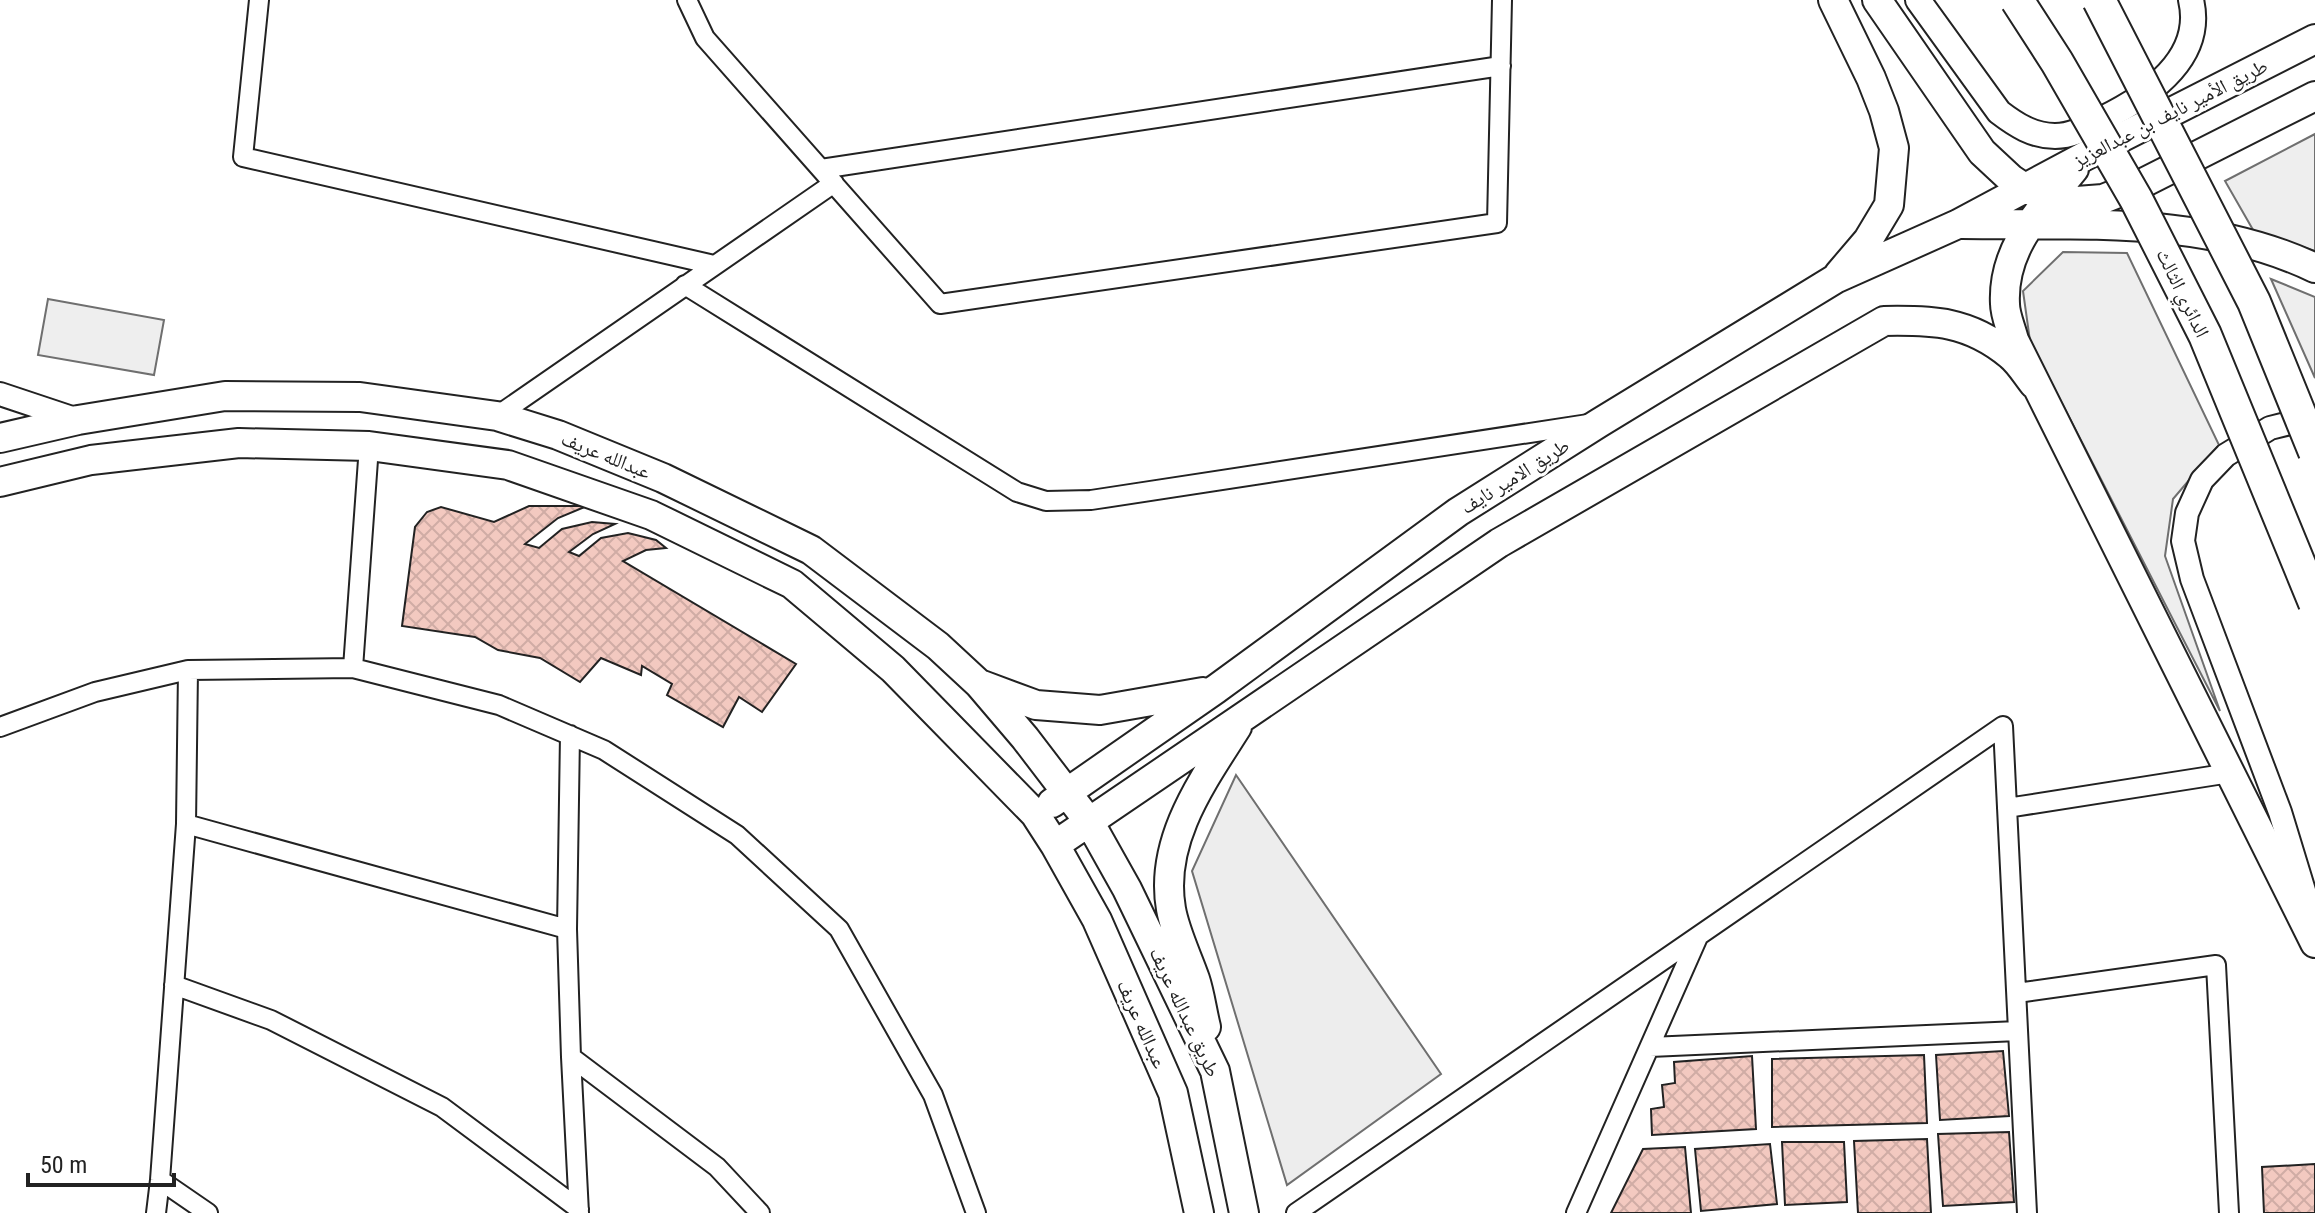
<svg xmlns="http://www.w3.org/2000/svg" width="2315" height="1213" viewBox="0 0 2315 1213" font-family="'Roboto Condensed','Noto Naskh Arabic',sans-serif">
<style>
.green{fill:#eee;stroke:#6f6f6f;stroke-width:2}
.parking{fill:#ededed;stroke:#6f6f6f;stroke-width:2}
.building{fill:url(#building-cross-hatch);stroke:#222;stroke-width:2}
.lines{fill:none;stroke-linecap:round;stroke-linejoin:round}
.minor-casing{stroke:#222;stroke-width:22}
.tertiary-casing{stroke:#222;stroke-width:26}
.secondary-casing{stroke:#222;stroke-width:28}
.primary-casing{stroke:#222;stroke-width:32}
.minor{stroke:#fff;stroke-width:18}
.tertiary{stroke:#fff;stroke-width:22}
.secondary{stroke:#fff;stroke-width:24}
.primary{stroke:#fff;stroke-width:28}
.motorway-bridge-casing{stroke:#222;stroke-width:36;stroke-linecap:butt}
.motorway-bridge{stroke:#fff;stroke-width:32}
.labels{text-anchor:middle;stroke-width:6;stroke-linejoin:round;paint-order:stroke}
.street-label{font-size:20px;fill:#222;stroke:#fff}
</style>
<defs>
<pattern id="building-cross-hatch" width="8" height="8" patternUnits="userSpaceOnUse" patternTransform="scale(2)"><rect width="8" height="8" fill="#f3c9c0"/><path d="M0 0l8 8M0 8l8-8" fill="none" stroke="#d0aca5"/></pattern>
</defs>
<rect width="100%" height="100%" fill="#fff"/>
<path class="green" d="M2315 134V251L2279 239 2256 235 2225 181Z
M2063 252 2127 253 2219 445 2173 499 2165 556 2220 711 2030 341 2023 291Z
M2271 279 2315 297V378Z
M48 299 164 320 154 375 38 355Z"/>
<path class="parking" d="M1236 775 1441 1074 1287 1185 1192 871Z"/>
<path class="building" d="M529 506H587L558 518 525 544 539 548 562 529 592 522 615 524 593 534 569 552 579 556 601 538 628 533 656 540 666 548 646 550 623 561 796 664 762 712 739 697 723 727 667 695 672 684 642 666 641 675 601 658 580 682 540 658 498 650 475 637 402 626 415 527 427 512 441 507 494 522Z
M2003 1051 2009 1116 1940 1120 1936 1055Z
M1924 1055 1927 1123 1772 1127V1059Z
M1752 1056 1756 1129 1652 1135 1651 1109 1664 1107 1662 1085 1675 1083 1674 1062Z
M2009 1132 2014 1202 1943 1206 1938 1134Z
M1927 1139 1931 1213H1858L1854 1141Z
M1782 1142H1844L1847 1202 1785 1205Z
M1770 1144 1777 1204 1701 1211 1695 1149Z
M1685 1147 1691 1213H1611L1643 1149Z
M2315 1164V1213H2264L2262 1167Z"/>
<g class="lines">
<defs>
<path id="minor" d="M259 0 243 157 714 265
M687 0 705 38 940 304 1497 223 1502 0
M821 169 1501 66
M685 285 1017 492 1046 501 1091 500 1588 424
M497 416 834 183
M353 668 369 446
M0 727 95 692 188 670 353 668 499 705 604 750 737 835 839 929 933 1095 976 1213
M570 735 567 929 571 1057 717 1167 760 1213
M2007 808 2230 773
M186 824 567 929
M174 985 271 1020 442 1107 579 1209
M2017 993 2216 965 2229 1213
M1650 1047 2018 1031
M571 1057 579 1213
M160 1180 208 1213
M156 1213 160 1180 186 824 188 670
M1296 1213 2003 726 2027 1213
M1576 1213 1698 937"/>
<path id="tertiary" d="M0 394 78 420
M2312 917 2280 812 2192 579 2183 541 2187 513 2202 480 2226 455 2270 428 2314 417"/>
<path id="secondary" d="M1918 0 1999 112C2016 125 2033 136 2055 136 2073 136 2087 127 2102 119 2147 97 2205 59 2191 0"/>
<path id="primary" d="M1833 0 1871 78 1884 111 1894 148 1889 205 1868 240 1839 274
M1877 0 1982 152 2011 179 2026 189 2051 198 2077 201 2103 199 2143 183 2315 96
M2074 169C2041 210 2002 247 2005 304 2005 315 2011 328 2014 340L2315 943
M1962 224C2081 226 2204 215 2315 268
M0 438 78 420 225 396 360 397 497 416 558 435 663 478 811 550 938 646 979 684 1025 738 1090 823 1127 889 1215 1071 1244 1213
M0 482 91 460 239 443 369 446 508 465 651 515 792 584 893 669 1035 814 1055 845 1097 920 1173 1093 1199 1213
M982 685 1036 705 1100 710 1203 692
M1052 803 1216 689 1458 512 1599 423 1835 279 1958 224 2085 156 2315 39
M1055 845 1499 543 1884 321C1933 320 1969 321 2010 355 2019 362 2026 374 2034 384
M1206 1027C1202 1011 1200 994 1195 979 1187 956 1175 932 1171 909 1159 841 1202 782 1237 727"/>
</defs>
<use href="#minor" class="minor-casing"/>
<use href="#tertiary" class="tertiary-casing"/>
<use href="#secondary" class="secondary-casing"/>
<use href="#primary" class="primary-casing"/>
<use href="#minor" class="minor"/>
<use href="#tertiary" class="tertiary"/>
<use href="#secondary" class="secondary"/>
<use href="#primary" class="primary"/>
<defs>
<path id="motorway-bridge" d="M2017 0 2057 62 2136 199 2205 335 2315 603
M2099 0 2254 302 2315 452"/>
</defs>
<use href="#motorway-bridge" class="motorway-bridge-casing"/>
<use href="#motorway-bridge" class="motorway-bridge"/>
</g>
<g class="labels">
<g class="street-label">
<text transform="translate(2170 113) rotate(-27)" y="7">طريق الأمير نايف بن عبدالعزيز</text>
<text transform="translate(2183 293) rotate(64)" y="7">الدائري الثالث</text>
<text transform="translate(606 455) rotate(22)" y="7">عبدالله عريف</text>
<text transform="translate(1515 476) rotate(-32)" y="7">طريق الامير نايف</text>
<text transform="translate(1185 1012) rotate(65)" y="7">طريق عبدالله عريف</text>
<text transform="translate(1142 1024) rotate(66)" y="7">عبدالله عريف</text>
</g>
</g>
<path d="M28 1173v12h146v-12" fill="none" stroke="#222222" stroke-width="4"/>
<text x="40" y="1173" font-size="24" fill="#222222" stroke="#ffffff" stroke-width="6" paint-order="stroke">50 m</text>
</svg>
